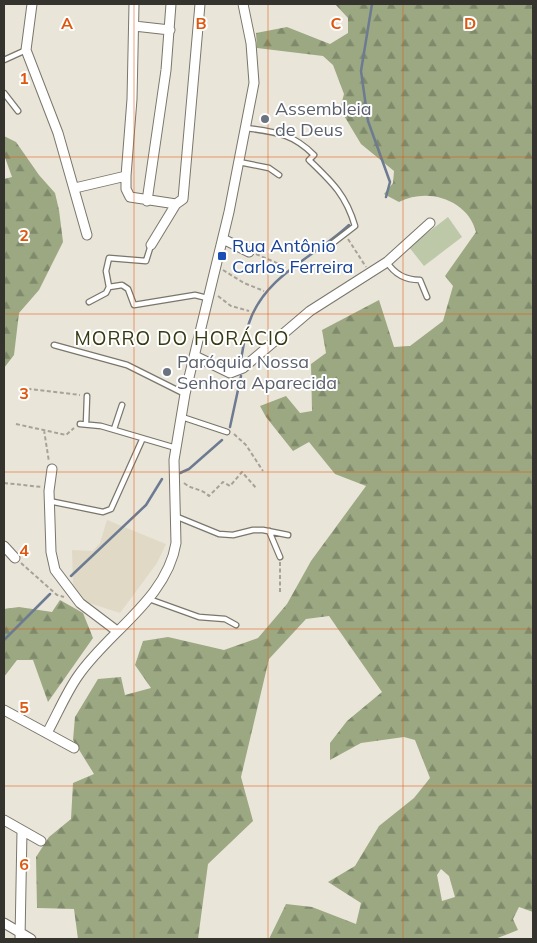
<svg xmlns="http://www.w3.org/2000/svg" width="537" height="943" viewBox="0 0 537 943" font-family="Mulish,sans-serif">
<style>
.built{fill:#e0d9c6}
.forest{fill:url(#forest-firs);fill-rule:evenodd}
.pitch{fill:#bcc8a7}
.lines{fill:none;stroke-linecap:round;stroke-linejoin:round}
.stream{stroke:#6c7b91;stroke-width:2.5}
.service-casing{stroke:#7a766b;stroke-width:7}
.minor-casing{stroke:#7a766b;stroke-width:11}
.path{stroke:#a6a298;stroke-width:2;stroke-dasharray:4 2.5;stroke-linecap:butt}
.service{stroke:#fff;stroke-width:4.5}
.minor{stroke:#fff;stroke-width:9}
.grid{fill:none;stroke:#df570e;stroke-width:1;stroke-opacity:0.55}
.worship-dot{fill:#6b7280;stroke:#fff;stroke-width:2}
.transit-dot{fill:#1a4fb4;stroke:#fff;stroke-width:2}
.labels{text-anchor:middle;stroke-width:4;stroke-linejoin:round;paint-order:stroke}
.worship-label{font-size:18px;fill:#5b616d;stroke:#fff;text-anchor:start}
.transit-label{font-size:18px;fill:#164399;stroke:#fff;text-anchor:start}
.neighbourhood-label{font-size:19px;letter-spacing:1px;fill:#363a11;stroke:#fff}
.grid-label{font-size:16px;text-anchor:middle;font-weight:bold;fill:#df570e;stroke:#fff;stroke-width:4;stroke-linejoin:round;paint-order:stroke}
</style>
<defs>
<pattern id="forest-firs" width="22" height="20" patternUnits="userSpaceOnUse" patternTransform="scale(1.25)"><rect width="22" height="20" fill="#9ba882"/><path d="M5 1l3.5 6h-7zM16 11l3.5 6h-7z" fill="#7f896b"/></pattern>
</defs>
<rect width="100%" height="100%" fill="#eae5d9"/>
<path class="built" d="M107 520 166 544 157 563 120 613 83 601 73 585 72 550 93 551 100 543Z"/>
<path class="forest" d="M335 4H533V912L519 907 513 919 518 930 495 939H269L286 904 312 907 356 924 361 903 328 882 355 866 379 826 414 798 430 778 415 740 404 737 361 743 330 760V743L347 721 382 692 329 616 306 619 269 659 241 777 253 821 208 864 198 939H78L74 909 37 908 36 857 49 837 71 819 73 783 94 774 73 740 75 717 98 679 121 677 125 695 151 688 135 665 143 641 168 637 224 650 258 638 287 604 311 561 366 486 335 474 309 442 293 451 266 417 260 406 286 396 300 413 312 411 311 364 326 353 322 330 379 300 394 347 410 346 443 321 453 286 445 276 476 232C468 200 428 187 399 202L384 194 393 183 394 171 361 144 340 109 344 94 333 65 323 56 257 48 256 33 287 27 330 44 348 33V18ZM441 869 449 876 455 897 442 901 437 875Z
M4 136 16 142 39 175 55 193 59 210 63 242 39 290 19 313 14 355 4 368V179L12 177 4 155Z
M60 600 83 613 93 638 48 702 33 660H17L4 677V609L19 607 52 612Z"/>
<path class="pitch" d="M448 217 462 237 424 266 409 247Z"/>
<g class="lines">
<path class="stream" d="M372 4 361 71 368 121 390 182 386 197
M241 360C243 348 245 334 249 323 265 275 315 257 349 225
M230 427 241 376
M180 473 189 469 222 440
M71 576 146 505 162 479
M4 640 50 594"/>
<defs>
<path id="service" d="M4 60 26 50
M4 93 18 111
M246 128C275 132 292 133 314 155L309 160C332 182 346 195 355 226L329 246
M239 162 269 168 279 175
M387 262C395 275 406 280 420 280L427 297
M109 287 106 271 109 258 146 261 151 245
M89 302 106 293 109 287 122 285 128 289 134 305 195 295 207 298
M54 345 127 365 185 394
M182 417 227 432
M80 424 101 426 176 448
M86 424 87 396
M114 429 122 405
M49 501 103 512 111 509 142 440
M175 516 219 534 233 535 253 530H263L288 535
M269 531 280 557
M149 599 199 617 225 619 236 625"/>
<path id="minor" d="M32 4 26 50 58 133 87 235
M134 26 170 30
M126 176V189L130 197 176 204
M75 188 126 176 132 99 134 4
M147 201 166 70 171 4
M223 239 249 252
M151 245 176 204 183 199 200 4
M195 356 230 373 243 368 310 311 387 262 430 223
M52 469 49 491 51 552 55 570 80 603 117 631
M4 546 15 558
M4 710 74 748
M47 733C57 715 66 693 78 676 108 632 167 599 176 543L174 460 185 394 229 212 254 83 251 43 243 4
M4 820 41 841
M4 923 31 939
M20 939 22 831"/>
</defs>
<use href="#service" class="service-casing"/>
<use href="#minor" class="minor-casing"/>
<path class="path" d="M348 239 366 267
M256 254 286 267
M223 270 244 283 264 291
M218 296 231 306 249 311
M21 388 80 395
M16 424 66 435 74 428
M44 430 49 462
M234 434 246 445 263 471
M4 483 42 487
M184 483C192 490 201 488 209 496L223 482 230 486 242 472 257 489
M21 563 57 595 64 597
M280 592V562"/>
<use href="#service" class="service"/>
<use href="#minor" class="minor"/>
</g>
<path class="grid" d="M134 4V939M268 4V939M403 4V939M4 157H533M4 314H533M4 472H533M4 629H533M4 786H533"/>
<g class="worship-dot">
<circle cx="265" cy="119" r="5"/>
<circle cx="167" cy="372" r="5"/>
</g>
<rect class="transit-dot" x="217" y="251" width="10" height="10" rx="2.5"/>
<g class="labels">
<g class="worship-label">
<text x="275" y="115">Assembleia<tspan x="275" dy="21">de Deus</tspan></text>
<text x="177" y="368">Paróquia Nossa<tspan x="177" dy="21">Senhora Aparecida</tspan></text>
</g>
<g class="transit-label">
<text x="232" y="252">Rua Antônio<tspan x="232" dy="21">Carlos Ferreira</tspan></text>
</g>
<g class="neighbourhood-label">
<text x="182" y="345">MORRO DO HORÁCIO</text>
</g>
</g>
<g class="grid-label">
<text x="67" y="29">A</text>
<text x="201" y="29">B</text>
<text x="336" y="29">C</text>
<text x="470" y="29">D</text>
<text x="24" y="84">1</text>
<text x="24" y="241">2</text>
<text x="24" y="399">3</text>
<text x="24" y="556">4</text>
<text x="24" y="713">5</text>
<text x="24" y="870">6</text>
</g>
<rect width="537" height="943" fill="none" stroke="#35332e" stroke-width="10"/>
</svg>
